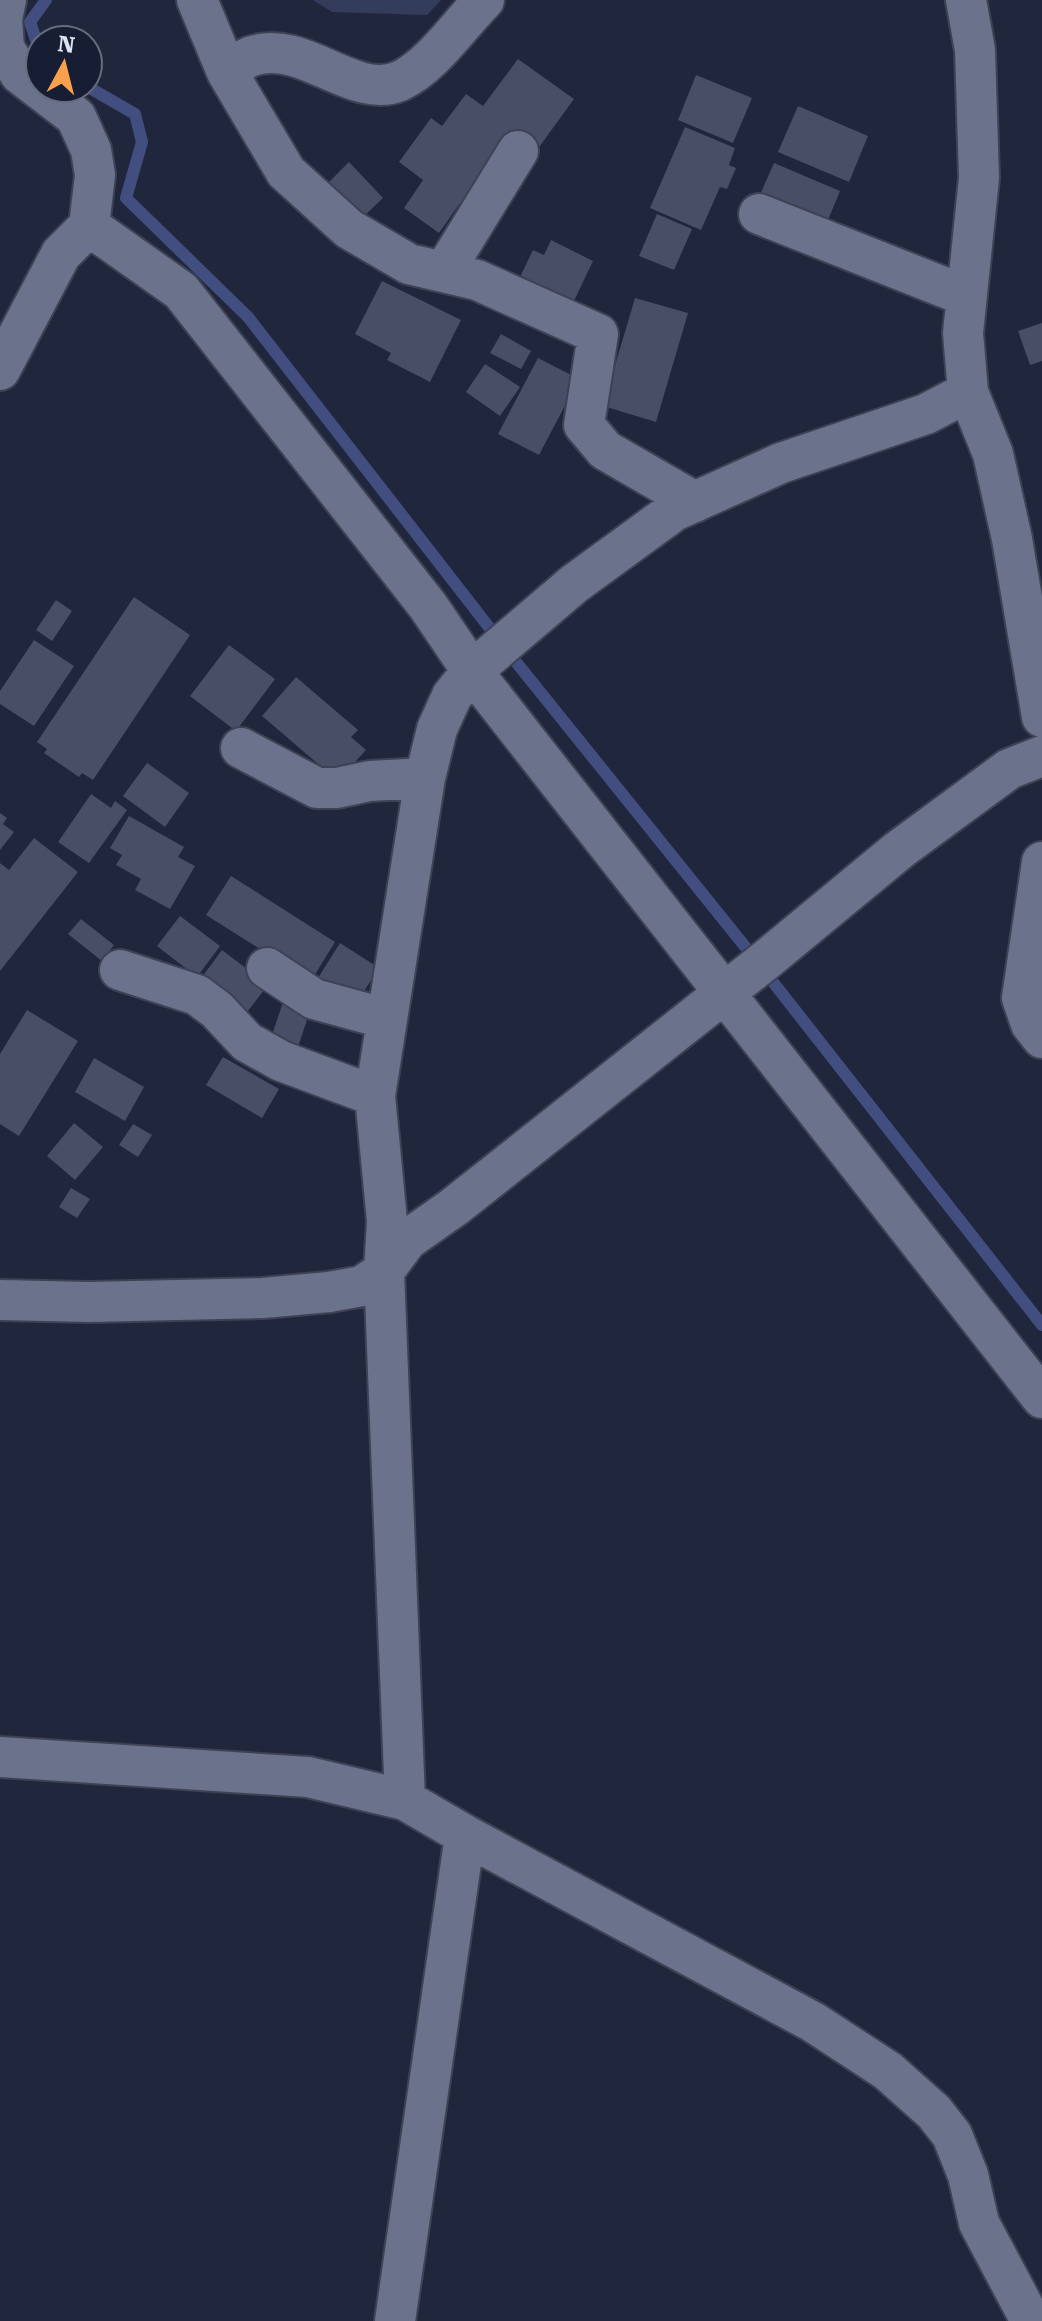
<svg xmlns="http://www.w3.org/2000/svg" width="1042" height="2321" viewBox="0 0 1042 2321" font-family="'Roboto Serif',serif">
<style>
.green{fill:#343c5c}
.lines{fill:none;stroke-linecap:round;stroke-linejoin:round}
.stream{stroke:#414e7f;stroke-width:12}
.building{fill:#474e66}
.minor-casing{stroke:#3d4254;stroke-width:44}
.minor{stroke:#6a728c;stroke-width:40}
</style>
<rect width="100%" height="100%" fill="#20263c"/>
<path class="green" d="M313 0H441L427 15 332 12Z"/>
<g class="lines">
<path class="stream" d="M40 52 30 22 46 0
M88 87 135 114 142 142 126 198 248 317 516 662 747 949 1042 1325"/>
</g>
<path class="building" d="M518 59 574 99 537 150 465 207 460 203 439 233 404 208 423 180 399 162 431 118 442 126 466 94 483 106Z
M696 75 752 98 733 143 678 120Z
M798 106 868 136 849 182 778 152Z
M685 127 735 148 729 165 736 168 727 189 720 187 701 230 650 208Z
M349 162 383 198 361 219 328 183Z
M774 163 840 191 826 225 759 197Z
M657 214 692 229 674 270 639 256Z
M551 240 593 261 572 305 519 279 533 250 544 255Z
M382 281 461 320 430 382 387 360 391 353 355 334Z
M635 298 688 313 656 422 603 406Z
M1042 323V361L1030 365 1018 331Z
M501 334 531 351 521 369 490 353Z
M538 358 579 379 539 455 498 434Z
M485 364 520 387 500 416 466 392Z
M134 597 190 635 93 780 82 773 79 777 44 753 47 749 37 742Z
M56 600 72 611 52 641 36 630Z
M34 640 74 666 34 726 0 704V691Z
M229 645 275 679 236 731 190 696Z
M296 677 358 730 351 737 366 750 338 781 262 716Z
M147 763 189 793 165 827 123 796Z
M91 794 111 808 115 801 127 810 89 863 58 842Z
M0 813 7 818 3 824 14 832 0 850Z
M129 816 184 847 178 857 195 866 170 909 135 890 141 879 116 865 122 855 110 848Z
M34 838 78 872 0 971V863L9 870Z
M231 876 335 942 311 981 206 915Z
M180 916 220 946 197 977 157 946Z
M81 919 114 945 102 961 68 934Z
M340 943 379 968 357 1002 318 978Z
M222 950 268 985 247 1012 202 977Z
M284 999 311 1008 297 1050 270 1041Z
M27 1010 78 1041 19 1136 0 1124V1054Z
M223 1057 279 1089 262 1118 206 1085Z
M94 1058 144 1087 125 1121 75 1092Z
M74 1123 103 1147 75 1180 47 1156Z
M133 1124 152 1135 138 1157 119 1145Z
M71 1188 90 1199 77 1218 59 1207Z"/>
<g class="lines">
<defs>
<path id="minor" d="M197 0 227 72 286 172 349 229 409 264 477 280 598 334 584 425 605 450 695 502
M227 72C234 67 243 59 252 56 305 39 353 101 400 81 432 66 459 25 484 0
M759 214 966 296
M89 226 181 291 428 606 472 671 1042 1398
M445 270 518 151
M0 370 61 254 89 226 95 175 91 150 76 117 20 74 4 48 2 19 6 0
M968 392 993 454 1012 539 1042 717
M241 748 317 788H337L370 781 425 778
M1042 862 1022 998 1031 1024 1042 1038
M267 968 314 999 387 1019
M120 970 197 995 217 1010 247 1042 281 1061 375 1096
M0 1300 89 1302 263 1298 329 1292 362 1286 384 1271 407 1240 454 1207 766 960 899 850 1009 769 1042 756
M0 1757 308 1777 405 1800 465 1835 813 2022 888 2071 934 2112 952 2135 968 2175 979 2223 1031 2321
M405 1800 384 1271 387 1221 375 1096 425 778 437 729 452 696 472 671 574 584 674 511 781 463 926 414 968 392 963 333 979 178 975 50 966 0
M395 2321 465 1835"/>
</defs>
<use href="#minor" class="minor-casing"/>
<use href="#minor" class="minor"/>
</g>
<g transform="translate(64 64) rotate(7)"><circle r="38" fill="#171d32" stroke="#666c7e" stroke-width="2"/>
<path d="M0-6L14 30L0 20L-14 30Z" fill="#f9a04c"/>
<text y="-12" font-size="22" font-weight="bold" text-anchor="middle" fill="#dde2f1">N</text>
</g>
</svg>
